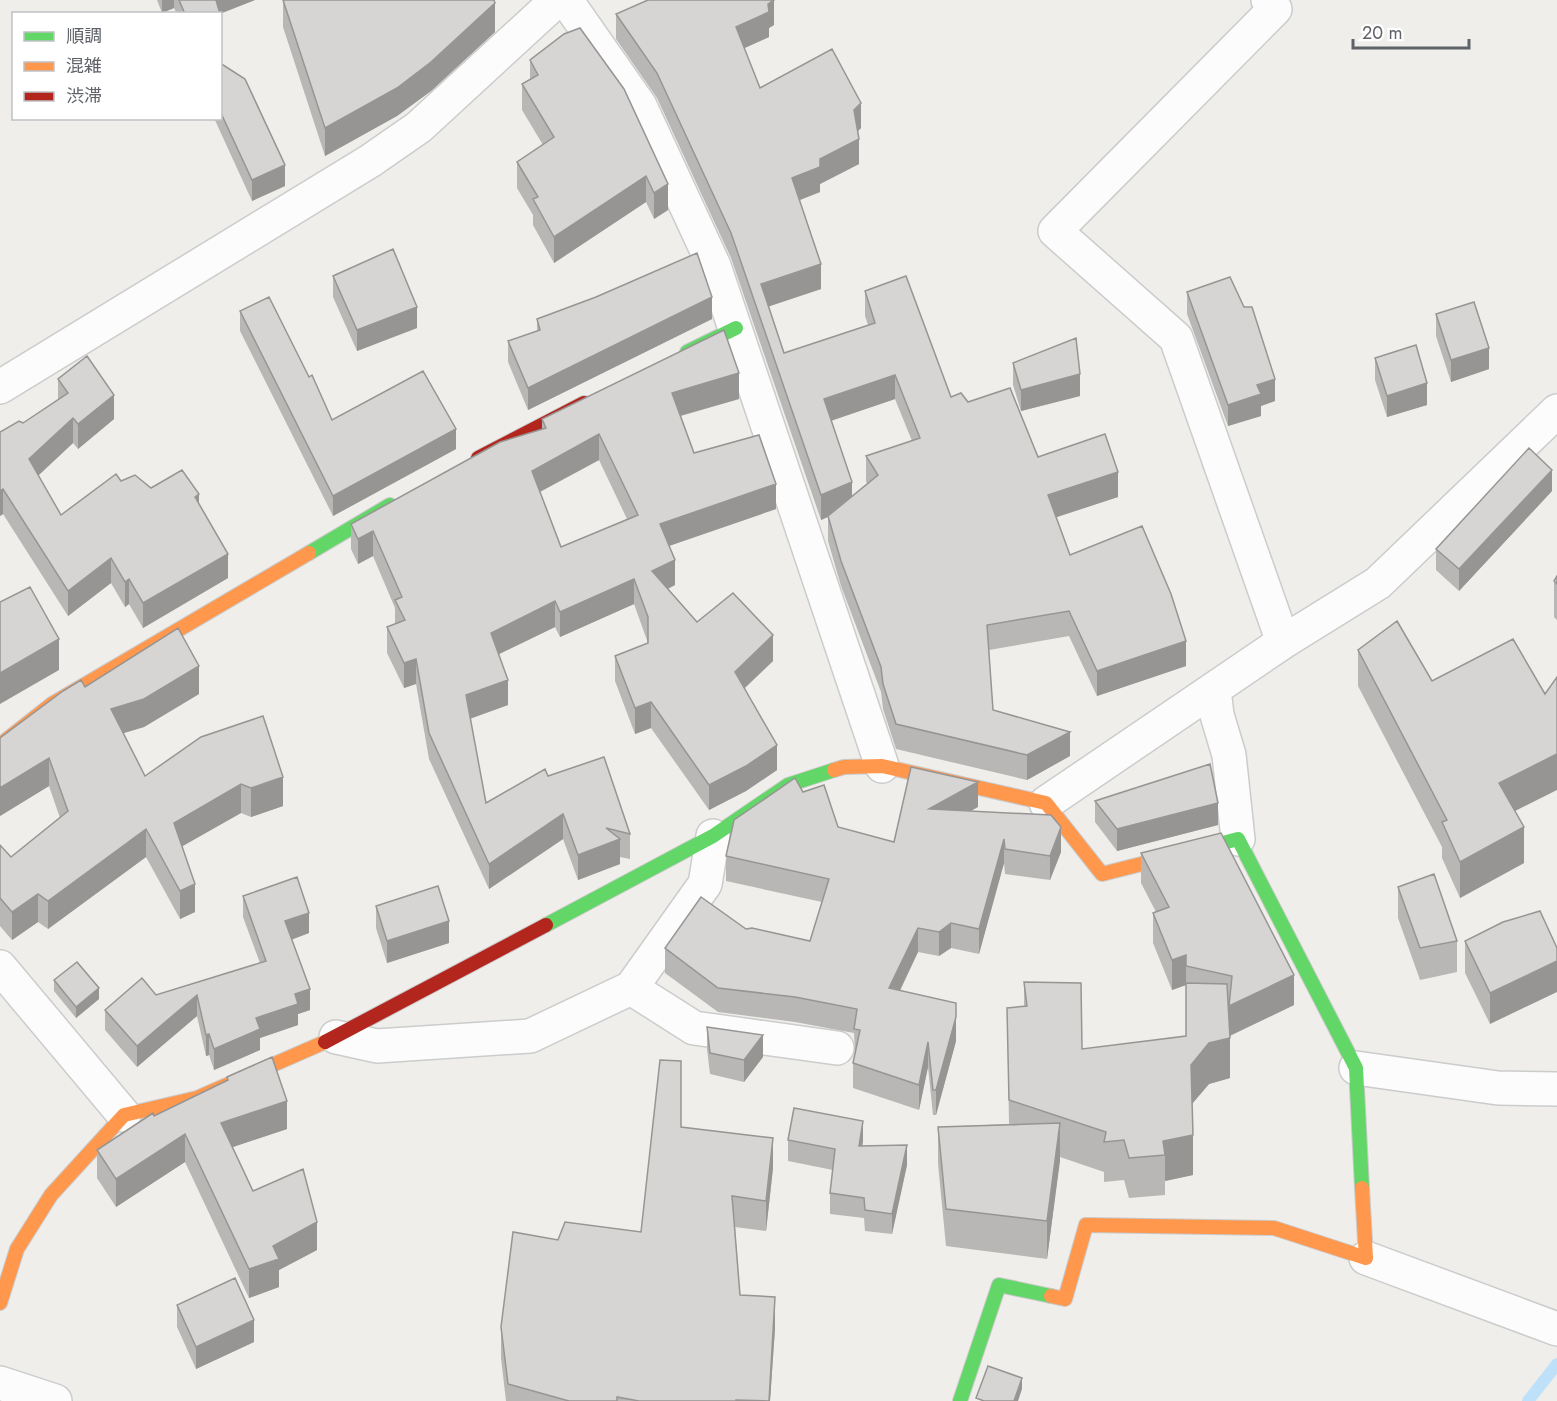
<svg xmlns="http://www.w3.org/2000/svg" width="1557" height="1401" viewBox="0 0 1557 1401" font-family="Jost,'Noto Sans JP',sans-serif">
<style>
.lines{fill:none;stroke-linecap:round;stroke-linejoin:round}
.stream{stroke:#bfe0f9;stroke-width:12}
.street-casing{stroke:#cbcccc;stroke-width:36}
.fast-casing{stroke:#cacacb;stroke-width:16}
.slow-casing{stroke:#cacacb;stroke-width:16}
.jam-casing{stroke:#cacacb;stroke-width:16}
.street{stroke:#fdfcfc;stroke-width:33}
.fast{stroke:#63d668;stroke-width:14}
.slow{stroke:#ff974d;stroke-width:14}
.jam{stroke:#b3261e;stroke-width:14}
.wall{fill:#b8b7b5;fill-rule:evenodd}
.shaded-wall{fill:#969594}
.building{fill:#d6d5d3;stroke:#969594;stroke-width:1.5;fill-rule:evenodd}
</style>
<rect width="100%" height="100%" fill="#efeeea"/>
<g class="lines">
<path class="stream" d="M1528 1401 1557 1364"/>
<defs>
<path id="street" d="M566 0 640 106 714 266 882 766
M1268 0 1275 9 1055 231 1176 338 1283 642
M0 387 370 161 419 127 557 0
M1214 690 1217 715 1229 755 1238 839
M1046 803 1283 642 1378 583 1557 411
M0 967 124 1115
M631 988 694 1028 837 1048
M336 1037 377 1046 530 1036 631 988 705 884 713 836
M1356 1068 1498 1088 1557 1089
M1366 1258 1557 1329
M0 1383 55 1401"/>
<path id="fast" d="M687 352 736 328
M309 553 390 505
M1181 854 1238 839 1356 1068 1362 1188
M546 925 713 836 788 785 834 770
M960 1401 999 1285 1051 1296"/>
<path id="slow" d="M0 745 52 704 309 553
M834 770 844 767 882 766 1046 803 1102 874 1181 854
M1051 1296 1065 1299 1086 1225 1274 1228 1366 1258 1362 1188
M0 1303 17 1249 51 1195 124 1115 197 1098 325 1042"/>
<path id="jam" d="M478 458 584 403
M325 1042 546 925"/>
</defs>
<use href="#street" class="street-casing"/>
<use href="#fast" class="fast-casing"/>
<use href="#slow" class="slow-casing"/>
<use href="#jam" class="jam-casing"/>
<use href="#street" class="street"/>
<use href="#fast" class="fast"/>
<use href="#slow" class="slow"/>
<use href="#jam" class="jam"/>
</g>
<path class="wall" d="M157 0H255L220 14H177L174 8 162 13Z
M283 0 495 32 431 91 397 116 325 156 283 27Z
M616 14 774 25 769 28V37L744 48 760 88 861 128 858 131 859 164 820 184V192L800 200 821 289 769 306 784 353 868 325 865 316V291L951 397 968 402 1038 457 1118 497 1056 517 1070 555 1186 666 1097 696 1069 636 989 650 993 710 1070 756 1027 780 896 749 883 709 881 692 841 586 828 541V517L821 520 731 258 657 98 616 39ZM895 399 912 441 866 456V481L867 484 852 496 831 421Z
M564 34 668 210 654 219 646 202 554 263 533 225V215L517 188V162L543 145 522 110V84L530 79V60Z
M220 63 285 186 252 201 214 118H220Z
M333 276 417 328 357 351 333 297Z
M1187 292 1275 401 1261 406V416L1228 426 1187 314Z
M240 311 309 377 332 420 456 449 333 516 240 331Z
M1436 314 1489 369 1451 382 1436 336Z
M537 319H712L528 410 508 362V341L537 331Z
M1375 358 1427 405 1387 417 1375 380Z
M1013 363 1080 396 1021 411 1013 385Z
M58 379 114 419 78 449 73 443 38 476 61 515 121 481 151 488 199 504 228 578 143 628 129 604 125 607 111 583 68 616 3 514 0 516V432L23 423 58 399Z
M739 399 681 416 694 453 776 509 669 546 675 585 668 589 697 622 773 661 745 688 777 770 746 791 709 810 651 728 635 734 615 681V656L648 643 634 604 560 637 555 627 499 654 508 705 470 719 486 803 548 776 630 834V859L620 857V864L578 880 563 839 489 889 429 759 416 684 404 688 387 653V627L395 624V608L373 556 358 564 351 549V524L542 430V419ZM599 460 627 519 561 547 540 492Z
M1552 491 1459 591 1436 570V549Z
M1557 576V620L1554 617V581Z
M1358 650 1432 681 1515 811 1524 863 1460 898 1442 858V847L1358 686Z
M85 687 199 694 144 727 123 733 145 776 201 737 283 806 251 817 241 813 182 846 195 912 180 919 146 857 48 929 38 922 12 940 0 926V845L11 857 60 818 49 786 0 816Z
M803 792 838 827 894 842 978 807 970 811 1061 852 1050 880 1005 874 1004 863 979 954 951 948 939 956 918 952 900 991 956 1041 936 1115H933L928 1067 919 1110 853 1088V1063L855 1054 854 1033 795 1022 718 1012 665 973V948L746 929 810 941 822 902 726 881V856Z
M1095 801 1218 825 1117 851 1095 822Z
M1141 853 1294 1005 1230 1036V1078L1209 1084 1192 1104 1193 1175 1165 1181V1195L1129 1198 1124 1180 1104 1182V1172L1060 1157 1047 1259 946 1246 938 1164V1127L1009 1124 1007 1008 1024 1006V982L1082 1049 1186 1036V985L1172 990 1153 943V913L1156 912 1141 883Z
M1398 887 1457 941V972L1420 980 1398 918Z
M243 896 309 933 291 940 310 1010 298 1014V1025L260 1038V1050L214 1070 209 1055 206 1056 197 1016 137 1067 105 1030V1010L156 995 260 963 243 917Z
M376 906 449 943 387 963 376 928Z
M1540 911 1490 1024 1465 973V941Z
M54 980 99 999 76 1018 54 991Z
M707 1027 763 1057 744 1082 710 1074 707 1049Z
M227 1077 287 1129 233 1147 253 1191 317 1250 279 1270V1287L249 1298 185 1162 116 1207 97 1178V1150L154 1116 227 1081Z
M788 1140 863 1141 862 1146 907 1165 892 1234 865 1231 864 1218 830 1214V1193L833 1170 788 1161Z
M773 1168 766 1231 735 1227 740 1295 775 1328 770 1401H506L501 1358V1327L558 1240 641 1232Z
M177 1305 254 1342 196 1369 177 1327Z"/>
<path class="shaded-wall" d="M162 0H174V8L162 13Z
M215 0H255L219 14Z
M774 0V25L769 28V37L736 52V27L768 4Z
M495 3V32L431 91 397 116 325 156V128Z
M861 103V128L854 135V110Z
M859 139V164L820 184V192L792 203V178L820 159Z
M285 165V186L252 201V180Z
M646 176V202L554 263V237Z
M668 184V210L654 219V193Z
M821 264V289L761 309V284Z
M712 297V319L528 410V388Z
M417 307V328L357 351V330Z
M1489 348V369L1451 382V360Z
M739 373V399L672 418V393Z
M1080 374V396L1021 411V390Z
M895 375V399L824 423V399Z
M1275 379V401L1261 406V416L1228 426V405L1257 385Z
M1427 383V405L1387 417V396Z
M114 395V419L78 449V424Z
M73 418V443L29 484V459Z
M456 429V449L333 516V496Z
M599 434V460L532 496V471Z
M1552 470V491L1459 591V569Z
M1118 472V497L1048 520V495Z
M852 482V506L821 520V495Z
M776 484V509L660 549V524Z
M3 489V514L0 516V491Z
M199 494V519L195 497Z
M373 531V556L358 564V539Z
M228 554V578L143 628V603Z
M111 558V583L68 616V591Z
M675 560V585L652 596V571Z
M129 579V604L125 607V582Z
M634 579V604L560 637V612Z
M555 601V627L491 658V633Z
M773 635V661L735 697V672Z
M59 639V670L0 704V673Z
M1186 641V666L1097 696V671Z
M416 659V684L404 688V663Z
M199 666V694L144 727 111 737V709Z
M508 680V705L466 720V695Z
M651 702V728L635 734V708Z
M1070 732V756L1027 780V755Z
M777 745V770L746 791 709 810V785Z
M1557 754V790L1499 819V783Z
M49 758V786L0 816V788Z
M283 777V806L251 817V788Z
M978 782V807L929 834V809Z
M241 784V813L174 851V823Z
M1218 803V825L1117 851V829Z
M563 814V839L489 889V864Z
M1061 827V852L1050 880V856Z
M1524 827V863L1460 898V862Z
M146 829V857L48 929V901Z
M620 839V864L578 880V855Z
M1004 839V863L979 954V929Z
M195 884V912L180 919V891Z
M38 894V922L12 940V912Z
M309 913V933L285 942V921Z
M449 921V943L387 963V941Z
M951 923V948L939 956V932Z
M918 928V952L889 1013V988Z
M1186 955V985L1172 990V960Z
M1557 961V992L1490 1024V993Z
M1294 975V1005L1229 1036V1006Z
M99 988V999L76 1018V1007Z
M310 989V1010L298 1014V1025L260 1038V1050L214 1070V1049L256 1018 295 994Z
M197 995V1016L137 1067V1046Z
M956 1017V1041L936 1115V1090Z
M209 1034V1055L206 1056V1035Z
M763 1035V1057L744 1082V1060Z
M1230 1038V1078L1209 1084 1191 1105V1065L1209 1043Z
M928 1042V1067L919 1110V1085Z
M287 1101V1129L221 1151V1123Z
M863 1121V1141L859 1167V1146Z
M1060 1123V1161L1047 1259V1221Z
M185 1134V1162L116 1207V1179Z
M1193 1135V1175L1165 1181V1155L1163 1141Z
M773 1138V1168L766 1231V1201Z
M907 1145V1165L892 1234V1214Z
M317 1222V1250L279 1270V1287L249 1298V1269L273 1246Z
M775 1297V1328L770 1401H769Z
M254 1320V1342L196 1369V1347Z
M1022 1378V1389L1018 1401H1014Z"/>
<path class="building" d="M179 0H216L220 14H185Z
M283 0H494L495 3 431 62 397 88 325 128Z
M648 0H774L768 4 769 12 736 27 760 88 832 49 861 103 854 110 859 139 820 159V167L792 178 821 264 761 284 784 353 875 323 865 291 906 276 951 397 961 393 968 402 1010 388 1038 457 1105 434 1118 472 1048 495 1070 555 1142 526 1171 594 1186 641 1097 671 1069 611 987 625 993 710 1070 732 1027 755 896 724 883 684 881 667 841 561 828 516 878 475 866 456 920 438 895 375 824 399 852 482 821 495 731 233 657 73 616 14Z
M580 28 624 89 668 184 654 193 646 176 554 237 533 199 538 197 517 162 554 137 522 84 538 75 530 60 564 34Z
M220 63 245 79 285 165 252 180 220 111Z
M393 249 417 307 357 330 333 276Z
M697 253 712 297 528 388 508 341 540 330 537 319 596 297Z
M1230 277 1244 307H1252L1275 379 1257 385 1261 394 1228 405 1187 292Z
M269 297 309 377 312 375 332 420 423 371 456 429 333 496 240 311Z
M1474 302 1489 348 1451 360 1436 314Z
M724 330 739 373 672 393 694 453 759 435 776 484 660 524 675 560 652 571 697 622 733 593 773 635 735 672 777 745 746 766 709 785 651 702 635 708 615 656 648 643V617L634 579 560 612 555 601 491 633 508 680 466 695 486 803 545 769 548 776 604 757 630 834 606 828 620 839 578 855 563 814 489 864 429 733 416 659 404 663 387 627 405 620 395 600 402 597 373 531 358 539 351 524 500 442 546 428 542 419ZM599 434 638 515 561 547 532 471Z
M1076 338 1080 374 1021 390 1013 363Z
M1416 345 1427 383 1387 396 1375 358Z
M87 356 114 395 78 424 73 418 29 459 61 515 116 474 121 481 135 475 151 488 182 470 199 494 195 497 228 554 143 603 129 579 125 582 111 558 68 591 3 489 0 491V432L19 421 23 423 68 393 58 379Z
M1529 448 1552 470 1459 569 1436 549Z
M1557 576V584L1554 581Z
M30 587 59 639 0 673V602Z
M1397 621 1432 681 1513 639 1545 694 1557 677V754L1499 783 1524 827 1460 862 1442 822 1447 820 1358 650Z
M178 628 199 666 144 699 111 709 145 776 201 737 263 716 283 777 251 788 241 784 174 823 195 884 180 891 146 829 48 901 38 894 12 912 0 898V845L11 857 68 811 49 758 0 788V738L63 691 81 680 85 687Z
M1210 764 1218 803 1117 829 1095 801Z
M911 767 978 782 929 809 1051 815 1061 827 1050 856 1005 849 1004 839 979 929 951 923 939 932 918 928 889 988 956 1003V1017L936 1090H933L928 1042 919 1085 853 1063 860 1030 854 1029 857 1009 795 997 718 988 665 948 701 897 746 929 752 928 810 941 829 879 726 856 734 820 795 778 803 792 824 785 838 827 894 842Z
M1221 833 1294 975 1229 1006 1232 976 1186 966V955L1172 960 1153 913 1169 907 1141 853Z
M1434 874 1457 941 1420 948 1398 887Z
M297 877 309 913 285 921 310 989 295 994 298 1004 256 1018 260 1029 214 1049 209 1034 206 1035 197 995 137 1046 105 1010 142 978 156 995 266 961 243 896Z
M438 886 449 921 387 941 376 906Z
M1540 911 1557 948V961L1490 993 1465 941 1503 922Z
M77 962 99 988 76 1007 54 980Z
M1024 982 1081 983 1082 1049 1186 1036V983L1227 984 1230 1038 1209 1043 1191 1065 1193 1135 1163 1141 1165 1155 1129 1158 1124 1140 1104 1142 1106 1132 1009 1100 1007 1008 1027 1006Z
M707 1027 763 1035 744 1060 710 1053Z
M272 1057 287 1101 221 1123 253 1191 303 1169 317 1222 273 1246 279 1259 249 1269 185 1134 116 1179 97 1150 153 1113 154 1116 228 1080 227 1077Z
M660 1060 681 1061V1127L773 1138 766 1201 732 1196 740 1295 775 1297 769 1401 736 1400V1401H639L617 1397V1401H569L508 1384 501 1327 513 1232 558 1240 565 1222 641 1232Z
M794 1108 863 1121 859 1146 907 1145 892 1214 865 1210 864 1198 830 1193 835 1149 788 1140Z
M1060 1123 1047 1221 946 1209 938 1127Z
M235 1278 254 1320 196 1347 177 1305Z
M988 1366 1022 1378 1014 1401H984L976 1398Z"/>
<rect x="12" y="12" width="210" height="108" fill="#ffffff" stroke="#bfc1c3" stroke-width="1.5"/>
<rect x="24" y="32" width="30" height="9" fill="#63d668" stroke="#bfc1c3" stroke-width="1.5"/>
<text x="66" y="42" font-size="18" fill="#5f6368">順調</text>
<rect x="24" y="62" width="30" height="9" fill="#ff974d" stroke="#bfc1c3" stroke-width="1.5"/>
<text x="66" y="72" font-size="18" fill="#5f6368">混雑</text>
<rect x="24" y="92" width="30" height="9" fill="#b3261e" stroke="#bfc1c3" stroke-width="1.5"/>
<text x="66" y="102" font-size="18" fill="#5f6368">渋滞</text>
<path d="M1353 39v9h116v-9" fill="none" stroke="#5f6368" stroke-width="3"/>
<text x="1362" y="39" font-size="18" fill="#5f6368" stroke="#ffffff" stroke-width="4.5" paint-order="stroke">20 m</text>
</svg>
